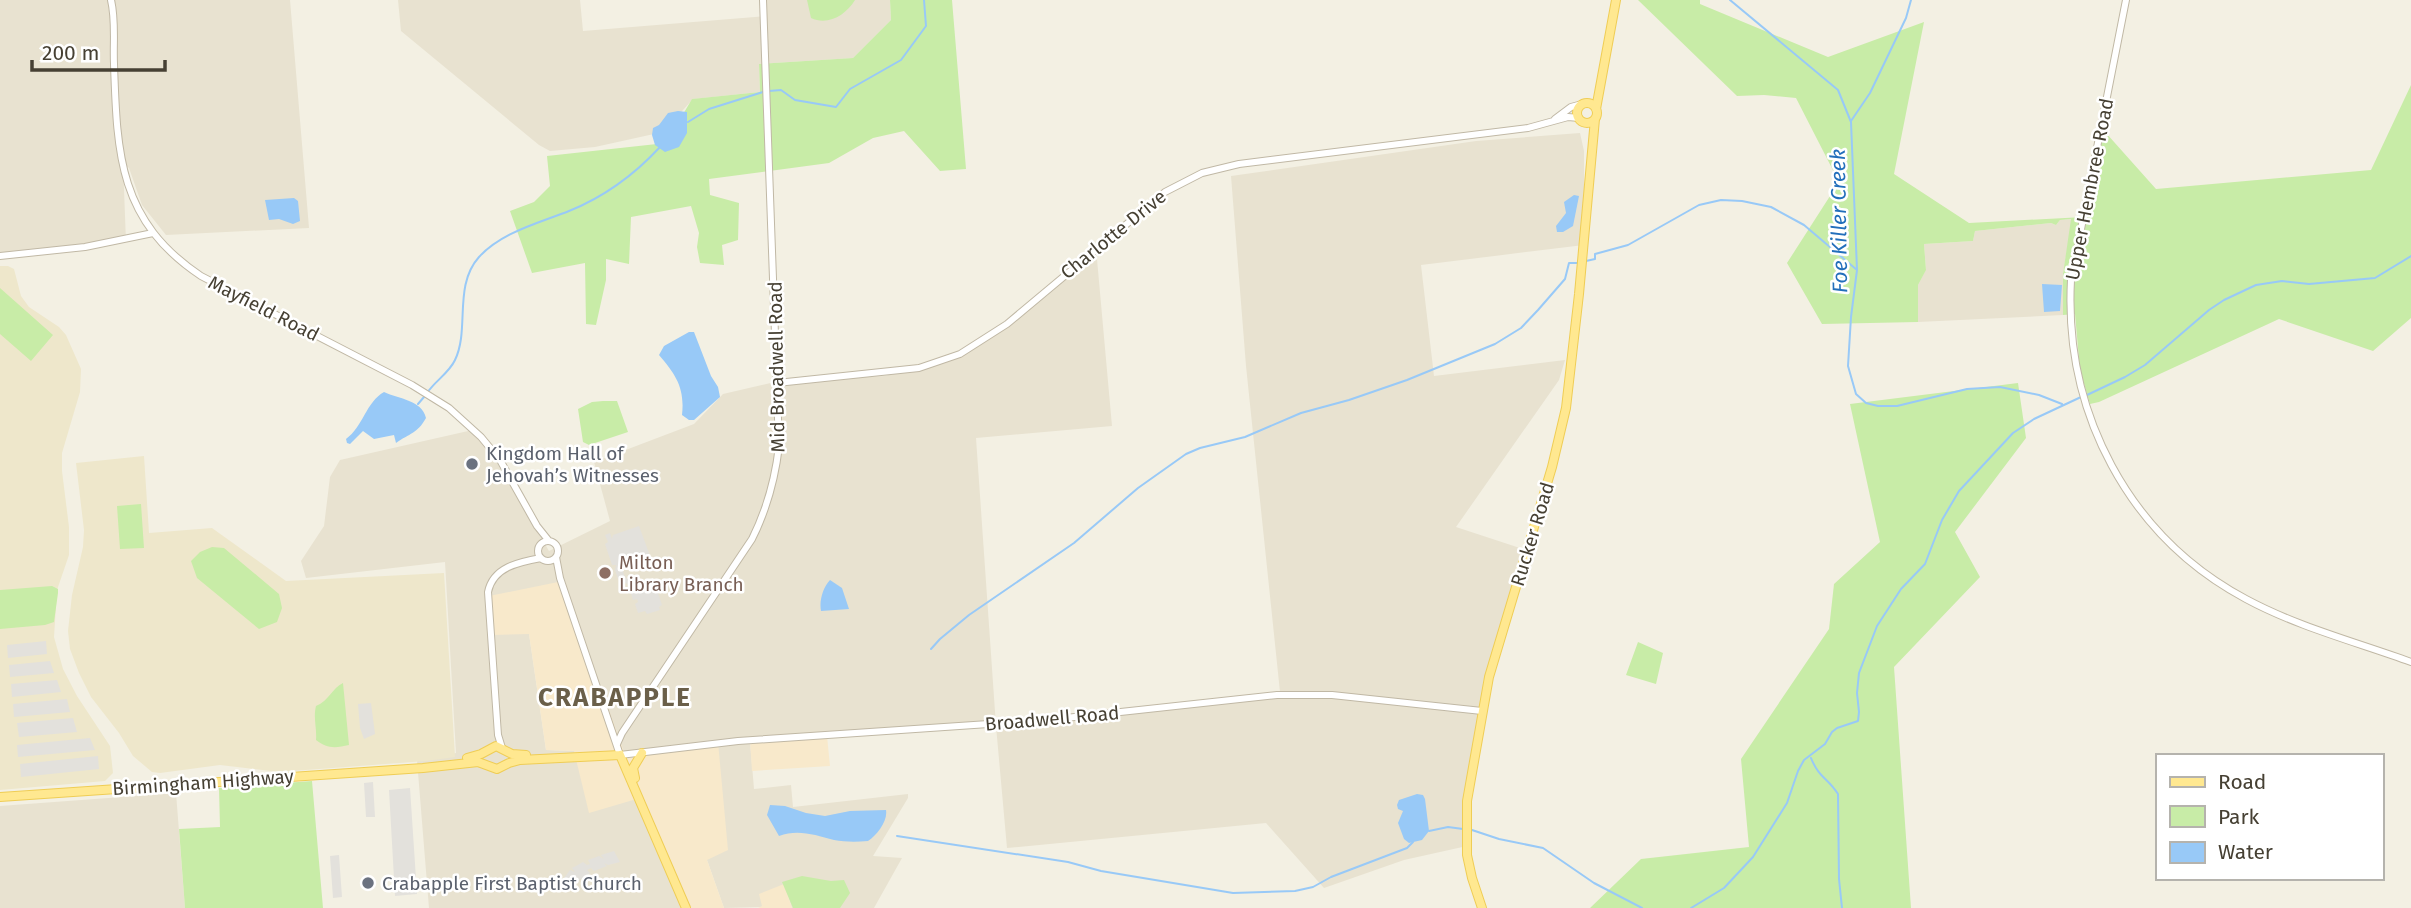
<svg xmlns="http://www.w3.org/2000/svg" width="2411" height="908" viewBox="0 0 2411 908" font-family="'Fira Sans',sans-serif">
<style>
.residential{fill:#e8e2d0}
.commercial{fill:#f8e9cb}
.education{fill:#eee7cb}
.green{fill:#c8eca7}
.parking{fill:#e3e1dc}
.water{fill:#98c9f7}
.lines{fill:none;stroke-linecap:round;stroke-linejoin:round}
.stream{stroke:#98c9f7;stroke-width:2}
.minor-casing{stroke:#c0b8a5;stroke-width:8}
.major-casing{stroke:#efcd55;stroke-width:10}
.minor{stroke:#fff;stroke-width:6}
.major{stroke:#ffe890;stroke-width:8}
.worship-dot{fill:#6b7280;stroke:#fff;stroke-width:2.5}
.education-dot{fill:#8d6e63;stroke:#fff;stroke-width:2.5}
.labels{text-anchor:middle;stroke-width:5;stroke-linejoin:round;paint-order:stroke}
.street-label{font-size:19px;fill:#464033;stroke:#fff}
.worship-label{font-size:19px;fill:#5b616d;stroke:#fff;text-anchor:start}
.education-label{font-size:19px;fill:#785e54;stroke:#fff;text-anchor:start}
.water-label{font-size:21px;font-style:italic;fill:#226fbb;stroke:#fff}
.district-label{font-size:26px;font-weight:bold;letter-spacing:2px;fill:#6a5f49;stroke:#fff}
</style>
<rect width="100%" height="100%" fill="#f3f0e3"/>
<path class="residential" d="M0 0H290L309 228 166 235 142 205 129 168 123 163 126 242 0 253Z
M398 0H580L583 31 767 16V0H890L891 20 853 58 759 64 760 92 693 99 663 132 595 147 550 151 539 145 401 31Z
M1580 133 1584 151V245L1421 265 1434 376 1565 360 1559 380 1456 527 1526 550 1484 706 1466 805 1467 846 1404 860 1324 888 1266 823 1007 848 996 726 750 741 754 789 791 785 793 807 908 794V798L873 856 902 858 874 908H792L784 884 762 907 724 908 707 860 624 753 563 582 529 634 546 750 574 751 640 797 683 908H429L417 760 456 753 445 562 306 578 301 561 324 526 330 477 340 460 477 429 549 551 610 521 594 462 694 424 723 394 775 382 885 376 934 362 985 340 1096 248 1112 426 976 438 996 726 1280 692 1246 366 1231 176 1476 141Z
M2072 219 2063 274V315L1918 322V285L1926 269 1924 244 1973 241 1975 231 2051 223 2056 225 2060 220Z
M176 793 185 908H0V806Z"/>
<path class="commercial" d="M563 581 624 752 718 742 728 850 707 860 724 908H683L640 798 589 813 574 751 546 750 529 634 492 635 489 596Z
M827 736 830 766 752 771 750 741Z
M784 884 792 908H758L762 906 759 894Z"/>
<path class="education" d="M0 266H8L14 269 21 296 29 307 59 327 66 335 81 369 80 392 62 453V471L69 527V555L57 590 54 637 63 669 77 696 110 746 113 773 105 781 0 790Z
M144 456 149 533 212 528 286 581 444 573 455 757 426 761 279 772 220 765 160 773 152 772 133 756 119 733 91 697 79 673 70 649 68 631 72 595 83 547 84 530 76 463Z"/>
<path class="green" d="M807 0H855C846 15 828 26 811 18Z
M890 0H952L966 169 940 171 904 131 873 138 829 163 709 179 710 195 739 203 738 240 722 245 724 265 700 263 697 247 699 233 691 206 631 217 629 264 606 259V280L596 325 586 324 585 263 532 273 510 211 534 202 550 186 547 156 666 143 692 99 760 92 759 64 853 58 891 20Z
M1638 0H1700V4L1828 57 1924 22 1894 174 1969 223 2084 217 2098 124 2156 189 2371 170 2411 85V318L2373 351 2279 319 2099 402 2090 404 2080 370 2075 314 2063 315V274L2071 219 2060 220 2056 225 2051 223 1975 231 1973 241 1924 244 1926 270 1918 285V322L1822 324 1787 263 1839 182 1796 98 1764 95 1737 96Z
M0 288 53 335 31 361 0 334Z
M2018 383 2026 438 1955 532 1980 577 1894 667 1911 908H1590L1641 859 1749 847 1741 759 1829 629 1834 584 1880 542 1850 404Z
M603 401H617L628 432 589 445 583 442 578 409 592 402Z
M141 504 144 548 120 549 117 506Z
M212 547 224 548 279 594 282 608 277 622 259 629 197 578 191 561 200 552Z
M52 586 58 589V593L54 622 45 625 0 629V590Z
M1638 642 1663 653 1656 684 1626 675Z
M343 683 349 745C336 748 327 749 316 740 317 728 313 718 316 706 329 701 332 688 343 683Z
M312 781 323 908H185L179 829 220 827 219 788Z
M802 876 831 881 844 880 850 893 840 908H793L782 882Z"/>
<path class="parking" d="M639 526 649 553 647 557 635 561H625L621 566 625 577 638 587 641 586 640 583 649 580 650 583 654 581 662 605 659 607 660 610 647 614 645 611 638 613 635 604 638 602 637 599 633 600 630 590 633 587 618 579 615 570 616 565H612L605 544 608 542 605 535 610 533 612 539 613 535Z
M46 641 47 654 8 658 7 645Z
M50 661 54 673 10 677 9 665Z
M57 680 61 692 12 697 11 684Z
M67 699 70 712 14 717 13 704Z
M371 703 375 734 364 739 360 728 358 704Z
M73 718 77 732 19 737 17 723Z
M90 738 95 750 18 757 17 745Z
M98 756 99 769 21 777 20 764Z
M373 782 375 817H366L364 783Z
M410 788 417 894 395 896 389 790Z
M614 851 620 862 608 865 604 863 607 866 594 871 591 868 587 870 590 873 575 883 562 881 570 870 575 872 572 868 576 866 583 862 587 865 590 864 588 860 599 856 604 859 601 855Z
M339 855 342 897 333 898 330 856Z"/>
<path class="water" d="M678 111 687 112V133L679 147 665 152 655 145 652 135 653 128 659 125 668 113Z
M1574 195 1579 196 1573 226 1563 232H1557L1556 226 1566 213 1564 202Z
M294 198 298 201 300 221 293 224 279 219 269 220 265 200Z
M2042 284 2062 285 2060 311 2044 312Z
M689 332H694L711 376 718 387 720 397 694 420H689L682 415C685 388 676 375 659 355L664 346Z
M384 392C399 399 422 400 426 418 417 434 410 433 396 443L394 435 374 439 363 431 350 444 347 443 346 439C363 427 366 402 384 392Z
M830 580 842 588 849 609 821 611C819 601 823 587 830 580Z
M1417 794 1423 795 1425 799 1429 831 1422 840 1409 843 1404 839 1398 823 1403 811 1398 809 1397 805 1399 800Z
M770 805 785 806 806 813 825 816 850 811 886 810C888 821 877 835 868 841 856 842 845 842 834 840 815 835 798 829 779 836L767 815Z"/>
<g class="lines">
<path class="stream" d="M1730 0 1838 90 1851 122 1857 270 1851 317 1848 366 1856 394 1866 403 1878 406H1897L1967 389 2000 387 2039 395 2062 404
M769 91 781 90 795 100 836 107 850 89 901 60 926 26 924 0
M1851 121 1870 93 1906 18 1911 0
M688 122 709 109 763 92
M1586 261 1595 259V254L1628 245 1699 205 1721 200 1742 201 1771 207 1804 225 1857 270
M427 393C435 381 449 373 455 360 470 329 453 286 479 257 502 232 539 223 569 211 604 197 635 174 660 147
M2087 395 2125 377 2145 365 2209 310 2224 300 2256 285 2282 281 2309 284 2375 278 2411 256
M418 404 424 397
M931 649 940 639 969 615 1074 543 1138 488 1186 454 1200 448 1245 437 1301 413 1349 400 1407 380 1495 344 1521 328 1538 310 1565 279 1569 263H1577
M1811 758C1819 778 1828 778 1838 794L1839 879 1842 908
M1472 830 1499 839 1543 848 1594 883 1642 908
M1429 831 1448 827 1463 829
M897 836 1068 862 1101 871 1233 893 1295 891 1313 887 1331 877 1407 848 1413 842
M1691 908 1724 888 1753 857 1787 803 1798 771 1804 760 1825 744 1832 732 1837 728 1858 721 1859 712 1857 693 1859 673 1877 626 1901 589 1925 564 1942 520 1959 491 2013 433 2034 419 2081 397"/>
<defs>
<path id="minor" d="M111 0C116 21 113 43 114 64 117 155 119 221 201 276L412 385 449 408 481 437 500 460 537 526 549 541
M2126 0 2071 280C2064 412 2128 536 2246 599 2298 627 2356 642 2411 662
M1555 119 1571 107 1582 104
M0 256 85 247 153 233
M777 383 919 368 960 354 1007 324 1165 192 1202 173 1239 164 1528 128 1568 117 1579 118
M538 551a10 10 0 1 1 20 0a10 10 0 1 1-20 0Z
M556 557 560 578 620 755 738 741 1047 720 1277 695H1332L1482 711
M617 744 622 733 752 539C767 509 775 480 779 446L763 0
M502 748 498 735 488 592C493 567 519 562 541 558"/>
<path id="major" d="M1577 113a10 10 0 1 1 20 0a10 10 0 1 1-20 0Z
M1596 109 1616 0
M620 755 686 908
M467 758 481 754 496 746 512 754 526 755
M635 778 633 768 642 753
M0 797 423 768 478 762 497 769 509 763 520 760 620 755
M1482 908 1472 878 1467 855V801L1489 677 1552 467 1566 408 1579 294 1595 119"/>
</defs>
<use href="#minor" class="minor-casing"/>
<use href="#major" class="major-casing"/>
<use href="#minor" class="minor"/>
<use href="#major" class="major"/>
</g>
<g class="worship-dot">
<circle cx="472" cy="464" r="7"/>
<circle cx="368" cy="883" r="7"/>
</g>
<circle class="education-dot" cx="605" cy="573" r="7"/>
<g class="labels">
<g class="street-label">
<text transform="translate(2089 189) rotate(-79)" y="7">Upper Hembree Road</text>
<text transform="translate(1113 234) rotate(-39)" y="7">Charlotte Drive</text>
<text transform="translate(264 308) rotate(27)" y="7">Mayfield Road</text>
<text transform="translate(776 367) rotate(-91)" y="7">Mid Broadwell Road</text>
<text transform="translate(1532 534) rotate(-73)" y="7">Rucker Road</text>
<text transform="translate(1052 718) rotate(-5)" y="7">Broadwell Road</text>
<text transform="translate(203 782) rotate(-4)" y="7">Birmingham Highway</text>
</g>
<g class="worship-label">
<text x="486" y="460">Kingdom Hall of<tspan x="486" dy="22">Jehovah’s Witnesses</tspan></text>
<text x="382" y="890">Crabapple First Baptist Church</text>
</g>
<g class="education-label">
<text x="619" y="569">Milton<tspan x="619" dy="22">Library Branch</tspan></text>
</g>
<g class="water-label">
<text transform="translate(1839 221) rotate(-91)" y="7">Foe Killer Creek</text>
</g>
<g class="district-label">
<text x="615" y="706">CRABAPPLE</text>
</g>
</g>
<rect x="2156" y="754" width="228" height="126" fill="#ffffff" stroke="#b5b3ad" stroke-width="2"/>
<rect x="2170" y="777" width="35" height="10" fill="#ffe890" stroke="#b5b3ad" stroke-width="2"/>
<text x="2218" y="789" font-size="21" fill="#464033">Road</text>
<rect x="2170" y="806" width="35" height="21" fill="#c8eca7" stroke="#b5b3ad" stroke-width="2"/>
<text x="2218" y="824" font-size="21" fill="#464033">Park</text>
<rect x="2170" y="842" width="35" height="21" fill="#98c9f7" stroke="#b5b3ad" stroke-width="2"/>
<text x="2218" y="859" font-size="21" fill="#464033">Water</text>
<path d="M32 60v10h133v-10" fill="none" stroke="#464033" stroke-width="3.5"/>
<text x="42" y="60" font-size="21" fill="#464033" stroke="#ffffff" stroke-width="5" paint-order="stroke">200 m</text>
</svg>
